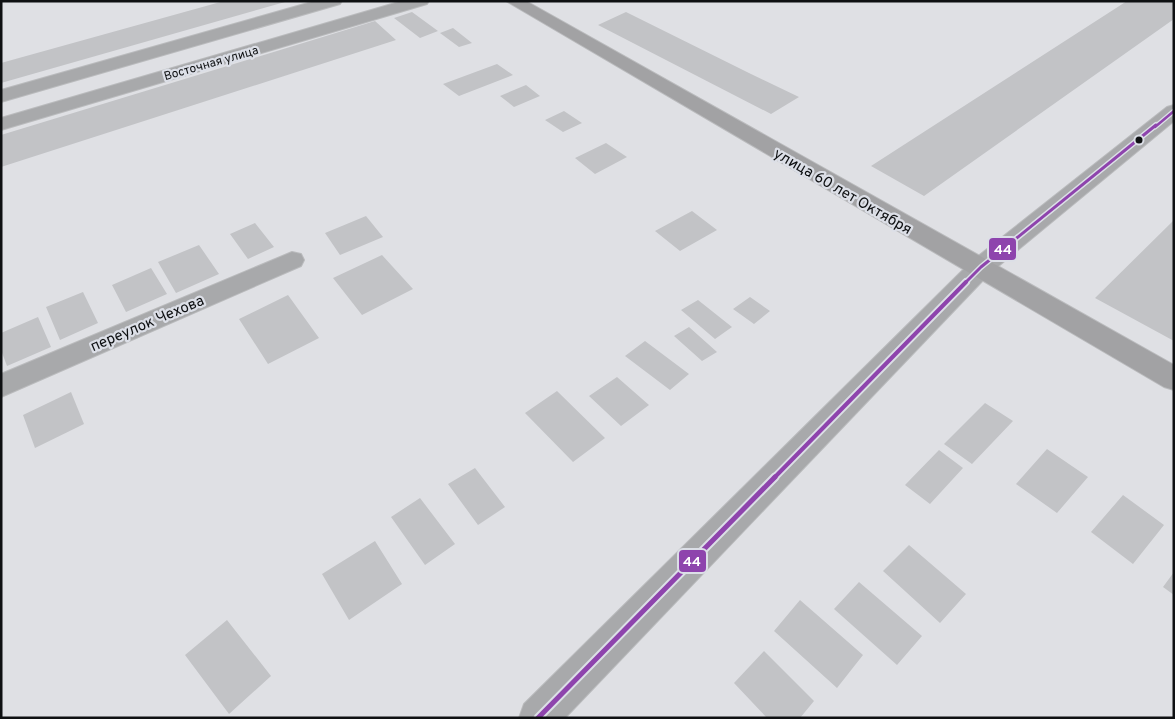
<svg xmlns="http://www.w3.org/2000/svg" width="1175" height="719" viewBox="0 0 1175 719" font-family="Overpass,sans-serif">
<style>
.building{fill:#c2c3c6}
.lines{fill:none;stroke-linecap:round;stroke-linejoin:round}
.minor-casing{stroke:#babbbd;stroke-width:2}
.major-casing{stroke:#babbbd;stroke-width:2}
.minor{fill:#a8a9ab;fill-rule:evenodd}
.major{fill:#a2a2a4;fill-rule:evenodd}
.bus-1-far3-casing{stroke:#dcdfe7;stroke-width:5}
.bus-1-far2-casing{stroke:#dcdfe7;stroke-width:6}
.bus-1-far1-casing{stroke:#dcdfe7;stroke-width:8}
.bus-1-casing{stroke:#dcdfe7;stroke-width:9}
.bus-1-far3{stroke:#8e44ad;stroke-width:2.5}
.bus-1-far2{stroke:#8e44ad;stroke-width:3}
.bus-1-far1{stroke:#8e44ad;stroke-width:4}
.bus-1{stroke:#8e44ad;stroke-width:5}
.bus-dot{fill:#0e1012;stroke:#dcdfe7;stroke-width:2}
.labels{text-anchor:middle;stroke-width:4.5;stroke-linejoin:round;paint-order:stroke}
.far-street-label{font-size:12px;fill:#0e1012;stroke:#dcdfe7}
.street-label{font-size:15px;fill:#0e1012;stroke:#dcdfe7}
.line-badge{stroke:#dcdfe7;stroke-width:2}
.badge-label{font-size:14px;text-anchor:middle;font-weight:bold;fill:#fff}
</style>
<rect width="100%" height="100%" fill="#dfe0e4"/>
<path class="building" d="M224 1 285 2 1 83V63Z
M1127 1H1174V19L924 196 871 166Z
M412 12 438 31 420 38 394 18Z
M626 12 751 74 799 97 771 114 598 25Z
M375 21 396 40 1 167V135Z
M453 28 472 43 459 47 440 33Z
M497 64 513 75 459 96 443 84Z
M526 85 540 96 514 107 500 96Z
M564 111 582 123 563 132 545 120Z
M606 143 627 157 595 174 575 158Z
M692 211 717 230 680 251 655 231Z
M366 216 383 237 340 255 325 233Z
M1174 220V341L1095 298Z
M255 223 274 247 248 259 230 234Z
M199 245 219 274 176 293 158 262Z
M382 255 413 289 362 315 333 278Z
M151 268 167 294 126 312 112 285Z
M83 292 98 323 60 340 46 307Z
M288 295 319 338 268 364 239 319Z
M750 297 770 311 754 324 733 309Z
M698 300 732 327 715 339 681 310Z
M38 317 51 347 7 366 1 350V333Z
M689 327 717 352 702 361 674 336Z
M645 341 689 374 670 390 625 356Z
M617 377 649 405 621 426 589 396Z
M557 391 605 438 573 462 525 413Z
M71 392 84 424 35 448 23 415Z
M985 403 1013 421 972 464 944 444Z
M1047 449 1088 477 1057 513 1016 484Z
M939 450 963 468 930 504 905 485Z
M475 468 505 507 478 525 448 484Z
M1123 495 1164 525 1133 564 1091 532Z
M420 498 455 544 425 565 391 517Z
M375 541 402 584 349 620 322 574Z
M909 545 966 594 940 623 883 571Z
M1174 572V595L1163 587Z
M859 582 922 636 897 665 834 609Z
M800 600 863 655 837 688 774 631Z
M227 620 271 676 229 714 185 655Z
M764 651 814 701 800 718H767L734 683Z"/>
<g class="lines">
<defs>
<path id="minor" d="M315 1H342L340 4 1 102V90Z
M402 1H429L427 4 1 130V118Z
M1174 105V121L990 273 565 718H519L524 704 972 261 1167 107Z
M292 252 301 254 304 260 301 266 1 397V374Z"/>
<path id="major" d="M506 1H526L1174 365V390L1164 387Z"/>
</defs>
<use href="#minor" class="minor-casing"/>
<use href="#major" class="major-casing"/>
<use href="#minor" class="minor"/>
<use href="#major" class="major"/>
<defs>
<path id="bus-1-far3" d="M1155 127 1174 111"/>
<path id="bus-1-far2" d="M965 283 981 267 1156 125"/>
<path id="bus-1-far1" d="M774 478 966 282"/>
<path id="bus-1" d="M538 718 775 477"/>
</defs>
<use href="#bus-1-far3" class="bus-1-far3-casing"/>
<use href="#bus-1-far2" class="bus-1-far2-casing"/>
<use href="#bus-1-far1" class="bus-1-far1-casing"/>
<use href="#bus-1" class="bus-1-casing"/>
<use href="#bus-1-far3" class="bus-1-far3"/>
<use href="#bus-1-far2" class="bus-1-far2"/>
<use href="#bus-1-far1" class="bus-1-far1"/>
<use href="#bus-1" class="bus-1"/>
</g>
<circle class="bus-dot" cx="1139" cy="140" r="4.5"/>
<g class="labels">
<g class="far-street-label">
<text transform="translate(211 63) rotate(-16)" y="4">Восточная улица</text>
</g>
<g class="street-label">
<text transform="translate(843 191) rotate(30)" y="5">улица 60 лет Октября</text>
<text transform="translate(147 323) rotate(-23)" y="5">переулок Чехова</text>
</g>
</g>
<g class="line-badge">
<rect x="988" y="237" width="29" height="24" rx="5" fill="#8e44ad"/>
<rect x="678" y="549" width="29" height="24" rx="5" fill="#8e44ad"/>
</g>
<g class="badge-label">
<text x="1003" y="254">44</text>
<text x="692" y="566">44</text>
</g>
<rect width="1175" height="719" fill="none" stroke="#0e1012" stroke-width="5"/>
</svg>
